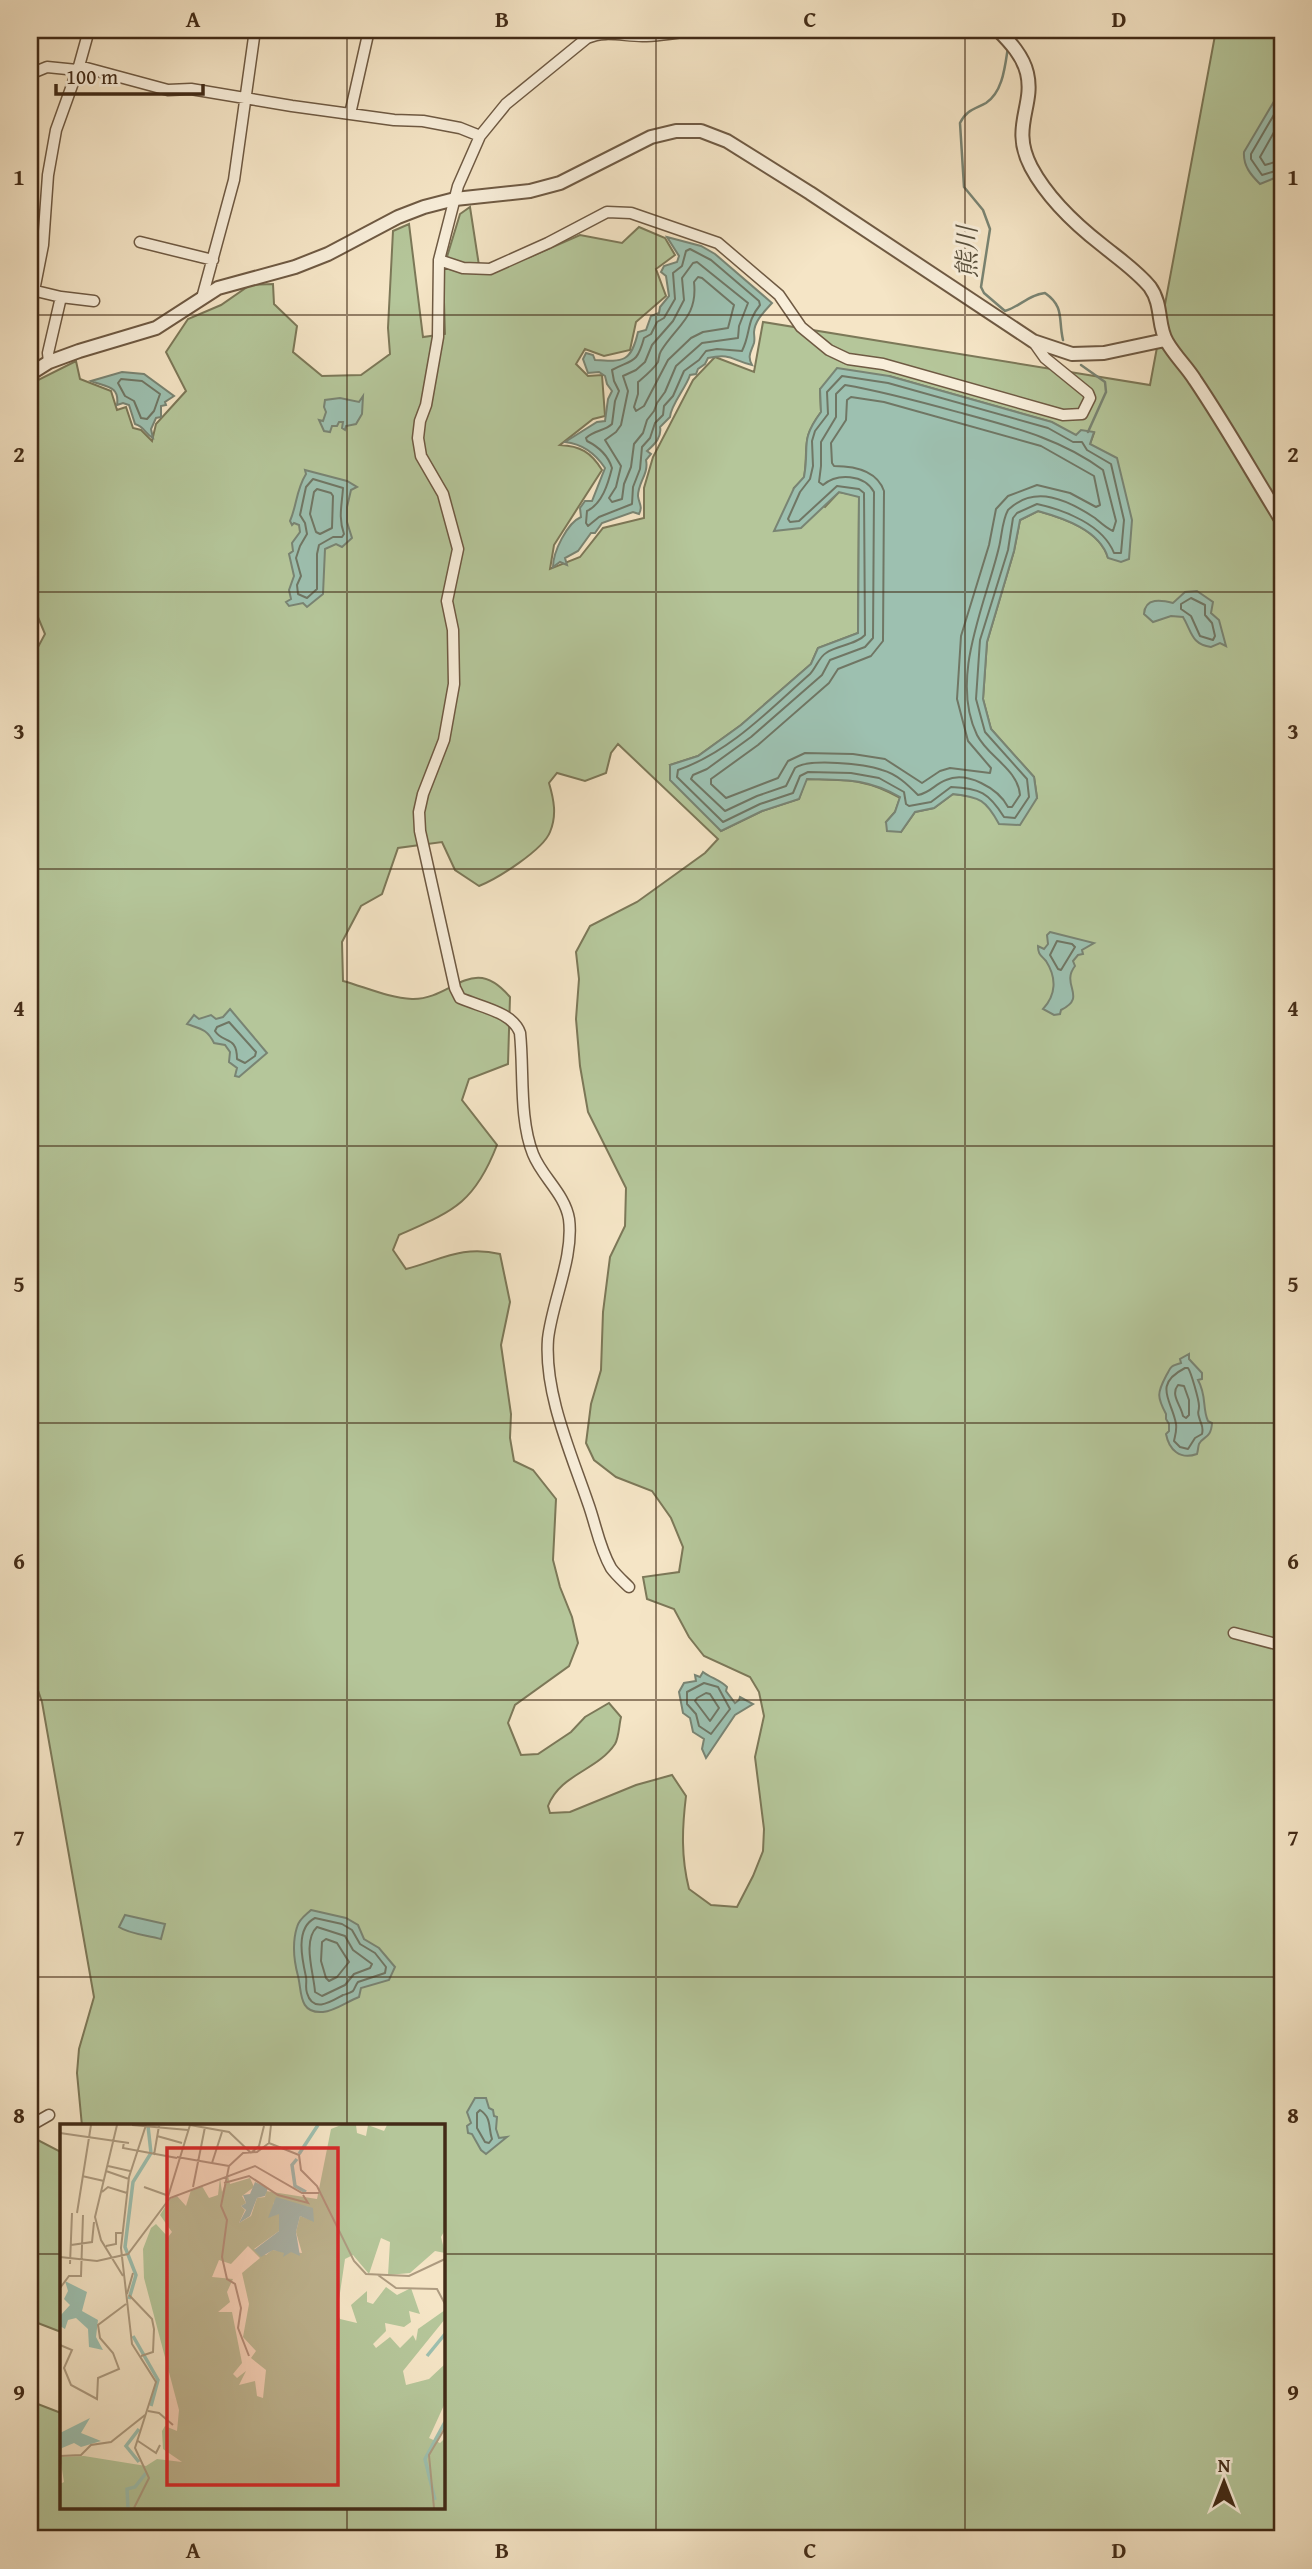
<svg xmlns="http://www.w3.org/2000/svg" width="1312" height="2569" viewBox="0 0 1312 2569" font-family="'Gentium Book Plus','Noto Serif JP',serif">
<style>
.green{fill:#b5c69a;stroke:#7c7858;stroke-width:2;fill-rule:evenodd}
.water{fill:#9dc0b0;stroke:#798473;stroke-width:2}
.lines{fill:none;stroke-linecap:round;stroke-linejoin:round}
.shore{stroke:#707664;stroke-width:2}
.stream{stroke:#798473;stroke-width:2.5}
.minor-casing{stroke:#6f5a43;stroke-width:13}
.tertiary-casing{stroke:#6f5a43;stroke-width:16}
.minor{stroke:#f8eeda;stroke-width:10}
.tertiary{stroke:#f8eeda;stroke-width:12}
.grid{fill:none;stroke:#422b17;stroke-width:2;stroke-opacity:0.55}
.labels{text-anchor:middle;stroke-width:6;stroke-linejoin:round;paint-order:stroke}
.water-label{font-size:26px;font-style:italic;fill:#59503d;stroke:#f8eeda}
.inset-river{fill:none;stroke:#9dc0b0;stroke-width:3.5}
.inset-road{fill:none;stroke:#ad9b80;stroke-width:2}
.view{fill:#d62828;fill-opacity:0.15;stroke:#d62828;stroke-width:3.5}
.inset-edge{fill:none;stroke:#422b17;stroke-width:3.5}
.neatline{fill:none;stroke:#422b17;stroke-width:2.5}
.grid-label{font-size:23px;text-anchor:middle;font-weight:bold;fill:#422b17}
</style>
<rect width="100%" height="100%" fill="#f5e5c6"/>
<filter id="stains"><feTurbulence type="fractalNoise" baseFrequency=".00286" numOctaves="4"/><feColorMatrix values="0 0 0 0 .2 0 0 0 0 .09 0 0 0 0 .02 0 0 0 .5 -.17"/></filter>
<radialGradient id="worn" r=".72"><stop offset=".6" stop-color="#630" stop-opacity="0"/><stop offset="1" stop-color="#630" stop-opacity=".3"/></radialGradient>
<path class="green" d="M1216 30H1282V2539H30V2401L61 2413V2508H443V2126H82L77 2073 79 2049 94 1997 42 1702 30 1667V662L45 634 30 598V384L76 361 80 379 111 391 117 410 126 407 133 428 141 430 152 441 156 424 186 391 166 352 188 319 221 305 250 285 273 284 274 304 297 326 293 352 322 376 361 375 390 354 388 328 393 231 409 224 423 337 445 334 443 270 460 214 470 207 480 272 530 257 580 235 622 243 639 227 665 238 675 255 656 269 666 296 636 322 630 350 604 356 585 349 576 364 588 376 602 375 605 416 593 419 560 445C580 446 591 452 602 470L554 545 550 569 580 557 603 528 644 518V488L653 457 693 380 715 357 754 372 763 322 1150 385ZM889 376 1051 422 1076 436 1094 433 1090 444 1108 558C1100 530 1063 518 1038 511L1020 520 1014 551 987 642 983 699 991 729 1034 777 1037 798 990 806 976 797 953 794 934 808 915 812 901 832 886 822 895 812 900 798C866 778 845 780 806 779L799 799 762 811 721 831 670 765 698 756 741 725 811 664 818 648 858 633 859 496 839 492 825 507 794 488 804 478C809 447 800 440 821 412L820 389ZM618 744 718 839 705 853 637 902 590 926 576 952 579 979 576 1019 580 1066 588 1112 626 1188 625 1226 610 1257 603 1312 601 1370 591 1404 586 1443 594 1460 616 1477 652 1491 671 1518 683 1547 679 1572 643 1577 647 1599 674 1609 689 1637 704 1656 750 1677 759 1692 764 1716 755 1757 764 1829 763 1851 753 1876 737 1907 711 1905 689 1889C681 1857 682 1829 686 1796L672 1775 636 1785 570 1812 550 1813 548 1806C560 1774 597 1771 615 1744 619 1737 619 1725 621 1717L609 1703 585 1717 571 1732 538 1754 521 1755 508 1723 515 1705 569 1666 578 1643 572 1617 560 1587 553 1560 556 1499 533 1470 514 1461 510 1438 511 1414 501 1345 510 1302 500 1254C462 1245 441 1260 406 1269L393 1250 399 1235C453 1211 474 1204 497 1145L462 1100 469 1079 508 1064 510 997C472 952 453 1000 412 999 389 998 365 987 343 981L342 942 361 906 382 894 398 848 442 842 455 870 479 886C497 879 543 850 550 832 557 815 554 800 549 783L557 773 585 781 606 773 611 753Z
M30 2136 61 2152V2332L30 2320Z"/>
<path class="water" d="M1279 93 1282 95V175L1260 184C1251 175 1243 166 1244 152Z
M667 237 701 246 715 254 772 303C764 312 755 320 754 332 754 336 755 339 754 343 751 352 747 356 752 365 731 360 732 353 708 358L705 364 698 369 696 374 690 375C686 388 671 404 670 417L660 427C662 437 655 444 647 451L651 454 646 460C649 474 638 482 638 496 639 504 643 506 639 514L633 512 602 523 595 533H591L578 551 565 558 567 565 560 562 553 567C553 552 567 523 581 517L580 508 585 501H592L605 468C595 453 583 444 565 442L597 422 605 421 608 399 612 391 607 384 605 376 599 372 588 373 583 359 586 353 593 355 595 360C624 362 631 362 638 332L646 330 651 316 659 313 660 307 669 296 666 276 661 272 664 266 677 262 679 256Z
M837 368 889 376 1052 422 1076 435 1081 430 1094 432 1090 444 1117 458 1132 520 1129 559 1121 562 1108 558C1100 530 1063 518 1038 511L1020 520 1014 551 987 642 983 699 991 729 1034 777 1037 798 1020 825 999 824C986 800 980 797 953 794L934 808 915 812 901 832 887 831 886 822 895 812 900 797C866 778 845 780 807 779L799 799 762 811 721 831 670 780V765L698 756 741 725 811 664 818 648 858 633 859 497 839 492 801 528 774 531 794 488 804 477C810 445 799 442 821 412L820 389Z
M122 372 144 374 174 396 165 402 166 405 161 406V417L156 418 151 429 153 438C145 434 145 427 135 424L129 405 123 403 117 405C120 385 105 387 91 381Z
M363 396 362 414 356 424 346 426 345 430 342 428 343 422H339L337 426H332L330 432 324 431 319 420 323 421 326 412 324 407 325 400 340 398 359 402Z
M305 470 347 481 357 487 351 490 347 507V522L352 538 342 547 336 544 325 549 323 594 307 607 303 603 289 606 286 602 291 599 289 590 294 576 289 554 293 551 292 543 300 532 299 525 294 523 292 525 290 521C297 505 296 490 306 474Z
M1197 591 1213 602 1211 613 1219 620 1226 646 1220 643 1211 647C1191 644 1192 632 1183 617L1171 616 1153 622 1144 614C1145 597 1162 600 1173 603L1185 592Z
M1050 932 1094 943 1082 950 1083 954 1078 955 1073 961 1075 966C1060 985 1088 997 1061 1010L1060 1014 1054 1015 1043 1009C1056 995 1057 978 1046 961 1041 955 1038 955 1038 946L1044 949 1048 944 1047 935Z
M230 1009 267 1053 239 1077 235 1076 237 1068 229 1062 230 1052 225 1045 214 1043C207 1029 201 1029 187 1024L194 1015 199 1019 211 1015 216 1019 223 1017Z
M1189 1354V1359L1202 1373V1379L1198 1380C1207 1396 1202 1408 1208 1421L1212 1423C1211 1439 1203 1436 1199 1444 1198 1447 1198 1451 1197 1454 1180 1460 1169 1450 1166 1434L1169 1431V1424L1166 1419V1414C1157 1397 1157 1393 1166 1376 1171 1367 1170 1366 1181 1363L1180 1359Z
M703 1672C711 1678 720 1680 727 1687L726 1691 735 1703 739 1700 740 1697 753 1704 735 1715 706 1758 702 1749 704 1739 693 1732 690 1718 683 1713 679 1692 684 1683 696 1681 695 1675 700 1677Z
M311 1910 346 1918 358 1925 364 1939 379 1948 395 1967 389 1980 361 1988 359 1997C348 2001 335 2011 323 2012 298 2014 302 1991 298 1976 294 1961 292 1943 297 1927 299 1919 306 1915 311 1910Z
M125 1915 165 1924 161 1939C147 1935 129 1934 119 1927Z
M475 2098H486L489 2108 493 2110 494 2116 497 2117 496 2129 499 2138 507 2137 486 2154 481 2150 472 2134 468 2133 467 2126 471 2123 467 2112Z"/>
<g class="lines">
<path class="shore" d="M1282 101 1251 154V159L1262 175 1282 169
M1282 118 1260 157 1265 165 1282 160
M690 249 711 260 759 301 760 305C746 322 751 333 742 351L717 349 706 351 699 360 684 371 673 396 664 406 663 415 655 423 650 438 642 447 640 469 633 487 632 504 599 517 588 526 586 523 587 511C602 504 608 484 612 468 608 455 599 447 587 441L586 438C594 430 605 431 612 424L615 401 619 391 614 381 612 370C633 359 637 364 644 338L651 334 657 322 664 318 675 299 673 273 682 266 686 251Z
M697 262 748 303 739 326 738 338 702 343 676 366 665 392 657 403 654 411 647 420 643 433 634 444 631 467 624 484 622 499 612 502 609 498 616 487 621 466 605 440 616 432 621 425 628 391 623 376 636 370 645 362 652 345 673 321 684 300 682 278 693 263Z
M698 277 702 278 734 305 728 328 703 332 691 338 668 360 644 406 636 411 634 407 638 394V382C645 376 653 370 658 362 659 358 659 354 661 351 677 325 698 317 694 282Z
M842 376 888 383 1048 428 1073 442H1082L1087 450 1111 464 1124 520 1121 553H1114C1103 525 1065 510 1037 504L1017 513 1013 518 1008 550 980 640 976 699 985 732 1027 779 1029 797 1015 818 1004 817C989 793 980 788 951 787L931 802 909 806 906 804 904 792 879 778 851 773 808 772 800 776 793 793 760 804 723 822 677 777 678 770C730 752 769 710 810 674 816 668 819 657 826 653 837 645 856 645 865 635L864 493 859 489 837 486 799 521 790 522 788 519 800 492 810 479 813 466 812 441 815 431 828 414 827 392Z
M121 379 142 381 160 394 154 411 147 419 141 418 134 401 125 396 118 383Z
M845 385C886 392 925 403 965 414 1016 428 1061 439 1103 470L1116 521 1113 531C1106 528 1101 523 1095 518 1068 500 1035 484 1008 510 1002 521 1002 535 999 547 986 603 949 677 977 735 988 757 1018 769 1020 795L1012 807H1008C998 788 967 771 946 780 935 784 930 793 918 795 908 785 897 774 882 770 865 764 809 758 795 768L786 786 757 796 725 811 691 779 693 775 707 769 751 737 822 675 830 660 865 647 873 638 874 492C864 474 837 473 823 485L819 482 821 466V442L836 417V394Z
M851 397 884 402 1041 446 1094 476 1100 505 1096 507 1070 493 1037 485 1008 496 996 509 989 545 961 636 957 699 968 741 991 768 990 773 950 768 940 771 922 783 885 759 853 754 805 753 788 761 778 778 726 798 711 784V779L758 745 829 683 838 669 871 656 883 641 884 491C877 471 855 466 834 466L832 463 831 443 846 420 847 400Z
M313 479 343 488C342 505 338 517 344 534L342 537H333L319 545 317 554V589L307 598 298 594 297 585 301 576 296 558 300 546 307 534 305 523 300 515 306 487Z
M317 489 331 493 333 496 332 528 320 534 316 532 310 514 314 492Z
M1191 598 1205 605V615L1212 623 1215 636 1213 640 1200 636 1191 616 1181 609V604Z
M1057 941 1072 944 1075 947 1061 970 1058 969 1050 955Z
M229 1022 256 1052 255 1056 245 1063 237 1059C237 1035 223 1044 215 1031L217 1027Z
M1185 1368H1188C1191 1372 1199 1400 1199 1406 1199 1413 1197 1411 1199 1417 1201 1425 1204 1426 1202 1434L1195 1438 1188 1449 1180 1447 1174 1441C1175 1436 1177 1430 1176 1424 1172 1400 1152 1385 1185 1368Z
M1178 1385 1184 1386 1189 1400V1415L1186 1418 1183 1416C1181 1405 1170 1395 1178 1385Z
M704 1683 718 1687 730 1709 711 1734 699 1726 696 1714 687 1704V1692Z
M706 1693 710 1694 719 1708 710 1721 695 1701 697 1698Z
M315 1918 342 1924 352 1930 360 1944 375 1953 386 1967 385 1973 358 1982C356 1984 355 1988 353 1991 352 1992 344 1995 343 1995 332 2001 313 2014 307 1993 305 1988 307 1982 306 1977 302 1959 295 1928 315 1918Z
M317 1927 345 1936 353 1950 372 1964 370 1968 354 1974 345 1985 322 1996 315 1992C314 1974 302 1941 317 1927Z
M326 1939 337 1943 349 1962 337 1977 329 1981 326 1978 321 1961 322 1942Z
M480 2110C492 2118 488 2127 492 2139L489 2143 485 2142 477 2128V2113Z"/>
<path class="stream" d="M1008 47C1005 66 1003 92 986 103 975 109 966 110 960 123L964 187 983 210 990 229 981 287 984 293 1005 311C1021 306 1028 295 1045 293 1065 307 1058 319 1063 340
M1081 365 1105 382 1106 392 1088 432"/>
<defs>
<path id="minor" d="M79 66 168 90 191 89 292 106 394 120 423 121 460 128 480 136
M30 74 47 67 77 70
M350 114 369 30
M140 242 213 260
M439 260 463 268 490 269 548 243 607 212 631 213 718 243 779 295 801 327 829 350 848 359 883 364 1063 415 1082 414 1090 398 1088 393 1045 358 1033 341
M36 291 61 297 48 353 49 362
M61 297 94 301
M202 298 234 180 255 30
M30 311 43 245 48 175 56 130 79 66 89 30
M629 1587C623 1581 616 1575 611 1568 599 1547 596 1525 588 1503 571 1453 544 1393 548 1339 552 1302 574 1257 569 1219 565 1194 542 1177 533 1154 519 1119 524 1071 520 1033 513 1012 480 1007 460 998L455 988 420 831 419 812 423 794 444 740 454 684 453 630 447 601 458 549 443 494 421 456 418 438 420 421 426 405 438 337 439 260 458 186 480 136 506 104 587 38C605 30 623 36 642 36 659 36 676 33 693 30
M1234 1633 1280 1645
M30 2120 35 2123 49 2115"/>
<path id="tertiary" d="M998 30C1010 42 1023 56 1027 73 1035 106 1010 127 1031 167 1047 197 1075 224 1102 245 1118 258 1137 271 1150 287 1163 305 1157 326 1167 342 1175 356 1187 367 1195 380 1226 426 1253 474 1282 521
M30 374 49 362 79 351 156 328 218 288 295 267 328 254 398 217 424 207 455 199 530 191 560 183 651 137 676 131H701L727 141 810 193 1033 341 1072 354 1104 353 1165 340"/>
</defs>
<use href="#minor" class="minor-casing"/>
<use href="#tertiary" class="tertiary-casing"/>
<use href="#minor" class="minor"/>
<use href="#tertiary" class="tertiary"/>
</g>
<path class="grid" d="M347 30V2126M656 30V2539M965 30V2539M30 315H1282M30 592H1282M30 869H1282M30 1146H1282M30 1423H1282M30 1700H1282M30 1977H1282M30 2254H61M443 2254H1282M347 2508V2539"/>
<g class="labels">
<g class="water-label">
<text transform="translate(967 252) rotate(-90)" y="9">熊川</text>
</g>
</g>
<g transform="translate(60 2124)">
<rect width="385" height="385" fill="#f5e5c6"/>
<path d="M281 1H296L297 9 306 12 308 1 324 7 327 1H385V106L381 113 385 129 375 127 350 149 328 151 330 118 321 114 309 150 293 131 285 135 277 189 280 195 297 199 291 181 307 167V178L313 180 326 163 337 171 351 164 360 190 349 187 351 198 344 203 325 199 326 207 313 220 316 224 330 213 340 224 353 211 356 217 358 205 385 186V195L343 247 346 261 369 255 385 240V279L369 314 380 319 385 314V384H0V360L4 358 0 333 24 332 86 342 97 335 122 338 103 325 102 307 105 302 117 307 119 286 84 154 83 125 91 104 96 100 108 113 112 108 100 91 110 75 117 72 126 82 131 66 142 62 149 74 158 71 160 54 162 68 168 52 170 60 190 54 194 63 182 72 186 79 181 82 185 86 179 99 191 92 197 74 205 73 206 67 257 75 271 5ZM214 78 249 83 251 96 240 92 236 108 242 129 212 126 206 131 194 125 219 107V89L212 87ZM188 122 200 134 182 149 189 180 183 213 196 227 191 234 206 246 203 274 197 272 195 257 179 261 186 247 177 254 173 250 182 239 172 188H158L170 178 167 168 173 155 152 153 159 136 171 140Z" fill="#b5c69a" fill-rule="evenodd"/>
<path d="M195 58 208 64 205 72 197 74 190 92 179 99 186 86 181 82 186 79 183 71 190 70ZM216 73 253 84 254 98 240 92 236 108 240 132 231 128 223 133 224 129 213 126 201 133 194 126 219 107V90L208 94ZM5 157 27 168 22 187 38 196 36 213 43 226 29 223 28 205 16 194 8 196 5 205 0 202V192L10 181 4 175 8 167ZM30 294 21 309 41 317 21 323 14 319 2 324 0 330V309Z" fill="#9dc0b0"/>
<path class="inset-river" d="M239 30 258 1M237 35 232 41 235 62 246 68M69 175 76 151 65 123 73 58 91 29 88 2M73 212 98 256 91 282M367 232 385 210M79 338 66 322 79 305M375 376 365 335 385 298M68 384 67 365 75 363 86 349"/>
<path class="inset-road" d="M57 1 35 93 41 116 63 152M72 1 128 6M130 1 169 8 191 29 199 22 204 2M0 9 69 19M97 12 122 19M64 18 63 24 117 34M209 19 239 31 241 46 257 62 294 137 306 150 349 152 385 135M94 31 99 2M117 33 169 42M152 39 162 8M48 42 70 47M46 47 69 55M22 52 44 57M164 59 189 52 218 71 248 79 243 71M84 63 109 72M133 63 145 3M42 68 48 63 67 69M107 76 130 1M17 89 31 1M11 121 32 118 34 98M46 122 56 120V109H63M0 133 37 137 68 130 110 74 195 42 242 69H259M10 140 12 89M318 151 336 164 377 165 385 180M0 164 9 152H21L23 91M67 170 73 149M69 171 92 195 94 205 93 228 81 232M0 221 12 226 4 244 11 261 37 275 38 254 59 245 53 229 40 214 38 201 66 180M189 232 178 204 181 184 175 160 167 155 162 133 167 96 161 82 169 42 183 29 197 28 209 19 211 1M88 287 99 289 113 301M78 317 96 329 100 321M0 332 21 331 31 321 51 318 85 291M74 384 89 354 75 324 96 258 72 220 61 124 69 53 86 1M374 384 369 331 385 304"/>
<path class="view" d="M107 24H278V361H107Z"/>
<rect width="385" height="385" class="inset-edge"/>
</g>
<rect width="1312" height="2569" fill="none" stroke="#f5e5c6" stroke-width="77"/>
<g transform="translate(1224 2482)" stroke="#f8eeda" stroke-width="5" paint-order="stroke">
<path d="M0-5L12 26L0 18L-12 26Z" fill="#422b17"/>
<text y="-10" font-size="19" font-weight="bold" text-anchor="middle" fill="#422b17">N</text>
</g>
<path d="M56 84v10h147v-10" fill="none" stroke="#422b17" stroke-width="3.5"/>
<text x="66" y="84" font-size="21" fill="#422b17" stroke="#f8eeda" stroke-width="5" paint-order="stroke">100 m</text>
<rect x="38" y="38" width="1236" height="2492" class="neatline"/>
<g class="grid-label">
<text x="193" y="27">A</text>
<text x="502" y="27">B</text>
<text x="810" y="27">C</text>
<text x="1119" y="27">D</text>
<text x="19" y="185">1</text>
<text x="1293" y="185">1</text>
<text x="19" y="462">2</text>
<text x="1293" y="462">2</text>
<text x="19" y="739">3</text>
<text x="1293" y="739">3</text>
<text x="19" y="1016">4</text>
<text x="1293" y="1016">4</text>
<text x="19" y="1292">5</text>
<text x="1293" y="1292">5</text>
<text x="19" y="1569">6</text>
<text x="1293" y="1569">6</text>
<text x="19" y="1846">7</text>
<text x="1293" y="1846">7</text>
<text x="19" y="2123">8</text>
<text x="1293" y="2123">8</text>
<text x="19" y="2400">9</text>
<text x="1293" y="2400">9</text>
<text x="193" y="2558">A</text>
<text x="502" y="2558">B</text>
<text x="810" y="2558">C</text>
<text x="1119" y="2558">D</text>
</g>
<rect width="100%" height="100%" filter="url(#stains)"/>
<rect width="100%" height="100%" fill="url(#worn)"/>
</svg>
